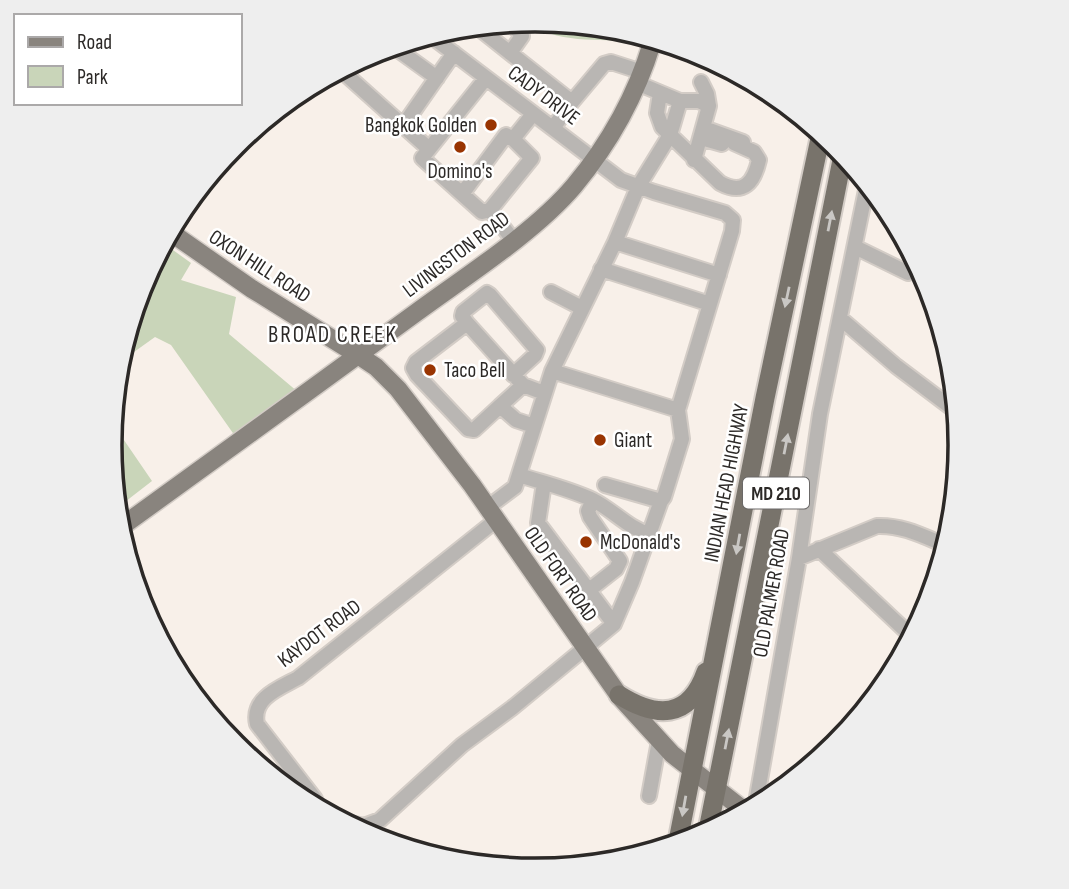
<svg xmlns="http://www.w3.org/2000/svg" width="1069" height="889" viewBox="0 0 1069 889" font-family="'Sofia Sans Condensed',sans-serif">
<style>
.green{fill:#c9d5b9}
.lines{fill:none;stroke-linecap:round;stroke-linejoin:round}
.minor-casing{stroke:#d3ccc6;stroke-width:18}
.major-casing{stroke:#d3ccc6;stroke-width:21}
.highway-casing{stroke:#d3ccc6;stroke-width:23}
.minor{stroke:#b9b6b3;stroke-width:14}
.major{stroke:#89847e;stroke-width:18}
.highway{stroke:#78736b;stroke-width:19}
.oneway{fill:#c9c7c4}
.poi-dot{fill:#993401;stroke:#fff;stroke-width:2.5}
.labels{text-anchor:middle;stroke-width:5;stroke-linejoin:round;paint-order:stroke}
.shield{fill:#fff;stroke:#6b6968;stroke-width:2}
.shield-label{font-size:19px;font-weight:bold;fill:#2c2927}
.street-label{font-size:21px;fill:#2c2927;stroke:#fff}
.poi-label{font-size:21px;fill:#2c2927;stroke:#fff;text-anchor:start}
.neighbourhood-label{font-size:23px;letter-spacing:2px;fill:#2c2927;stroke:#fff}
.rim{fill:none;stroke:#2c2927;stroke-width:3.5}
</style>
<rect width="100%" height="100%" fill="#f8f0e9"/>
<path class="green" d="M535 19 635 39V41C600 39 554 44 526 21Z
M166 245 191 263 181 280 236 297 229 334 298 392 235 436 171 345 155 337 127 357 142 281Z
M113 424 152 481 121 505 109 444Z"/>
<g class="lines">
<defs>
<path id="minor" d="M510 24 521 33 522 36 510 53
M481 30 572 102 553 128
M394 47 437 78
M342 71 429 149
M486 78 422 158 482 212 490 210 513 240
M701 82 707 94 709 106
M637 83 680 101H699L709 106 694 160
M660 93 657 113 662 127 720 183C744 196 754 182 759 160L754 152 734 143
M572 102 604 64 611 62 642 72
M403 126 454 53
M704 128 743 142
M701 138 722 144
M462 194 506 135 513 139 533 114
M490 210 532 158 513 139
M615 242 719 275
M855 247 908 273
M601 269 710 304
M551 292 582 308
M840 318 896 366 953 409
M467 323 523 385 544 393
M552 371 678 410
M513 375 535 355 537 350 490 295 487 293 463 312 462 316 467 323 416 362 413 368 417 375 468 429 474 430 500 406 516 420 534 426
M500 406 523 385
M519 475C544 483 570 489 593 500 613 510 628 528 649 534
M544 483 538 523 614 624
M605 485 661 501
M487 508 515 487 552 371 615 242 638 187 670 135 680 101
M819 549 909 634
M799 558 877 526C900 525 919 534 940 543
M588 591 616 569 620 561 590 517 588 511 593 500
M649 796 659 741
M757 797 799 558 820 414 866 190
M315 799 257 724C251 698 280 688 298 678L495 521
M350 823 364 826 380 820 462 745 512 708 614 624 632 582 661 501 664 497 682 439 678 410 732 231 733 220 725 213 654 192 621 180 435 39"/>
<path id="major" d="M173 234 252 289 358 355 376 367 398 389 472 485 620 697 672 754 741 808
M125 524C222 454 320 383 417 312 466 276 535 232 574 186 609 144 636 96 652 43"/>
<path id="highway" d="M619 695C656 718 689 720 706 672
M708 830 843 155
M678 841 765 398 821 134"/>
</defs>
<use href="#minor" class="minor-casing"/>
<use href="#major" class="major-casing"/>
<use href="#highway" class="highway-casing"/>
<use href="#minor" class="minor"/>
<use href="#major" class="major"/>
<use href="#highway" class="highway"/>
</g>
<defs><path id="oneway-solid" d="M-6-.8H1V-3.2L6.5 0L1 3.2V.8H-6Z" transform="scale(1.75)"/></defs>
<g class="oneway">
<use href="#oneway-solid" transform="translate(830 221) rotate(-79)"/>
<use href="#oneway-solid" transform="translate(787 297) rotate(102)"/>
<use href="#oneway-solid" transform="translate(786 444) rotate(-79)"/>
<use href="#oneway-solid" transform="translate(738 544) rotate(100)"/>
<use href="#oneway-solid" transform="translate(727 739) rotate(-79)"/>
<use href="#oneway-solid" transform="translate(684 806) rotate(100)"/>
</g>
<g class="poi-dot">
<circle cx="491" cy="125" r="7"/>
<circle cx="460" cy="147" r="7"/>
<circle cx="430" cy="370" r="7"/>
<circle cx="600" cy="440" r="7"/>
<circle cx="586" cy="542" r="7"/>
</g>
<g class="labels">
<rect class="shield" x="743" y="477.5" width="66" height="31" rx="5"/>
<g class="shield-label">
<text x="776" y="500">MD 210</text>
</g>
<g class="street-label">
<text transform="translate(544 95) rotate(37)" y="7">CADY DRIVE</text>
<text transform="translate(456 254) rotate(-37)" y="7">LIVINGSTON ROAD</text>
<text transform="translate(260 266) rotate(33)" y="7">OXON HILL ROAD</text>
<text transform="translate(726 483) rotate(-79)" y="7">INDIAN HEAD HIGHWAY</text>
<text transform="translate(561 574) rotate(55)" y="7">OLD FORT ROAD</text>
<text transform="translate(771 593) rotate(-80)" y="7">OLD PALMER ROAD</text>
<text transform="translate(319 633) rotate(-37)" y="7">KAYDOT ROAD</text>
</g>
<g class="poi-label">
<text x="477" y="132" text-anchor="end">Bangkok Golden</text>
<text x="460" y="178" text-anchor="middle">Domino's</text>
<text x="444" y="377">Taco Bell</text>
<text x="614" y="447">Giant</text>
<text x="600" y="549">McDonald's</text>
</g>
<g class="neighbourhood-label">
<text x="333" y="342">BROAD CREEK</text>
</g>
</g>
<path d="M0 0H1069V889H0ZM122 445a413 413 0 1 1 826 0a413 413 0 1 1-826 0Z" fill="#eee" fill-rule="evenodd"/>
<path class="rim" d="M122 445a413 413 0 1 1 826 0a413 413 0 1 1-826 0Z"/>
<rect x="14" y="14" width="228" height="91" fill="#ffffff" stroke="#aba9a9" stroke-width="2"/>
<rect x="28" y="37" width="35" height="10" fill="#89847e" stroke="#aba9a9" stroke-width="2"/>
<text x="77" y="49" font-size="21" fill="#2c2927">Road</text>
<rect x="28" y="66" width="35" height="21" fill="#c9d5b9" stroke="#aba9a9" stroke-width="2"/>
<text x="77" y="84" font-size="21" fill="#2c2927">Park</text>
</svg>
